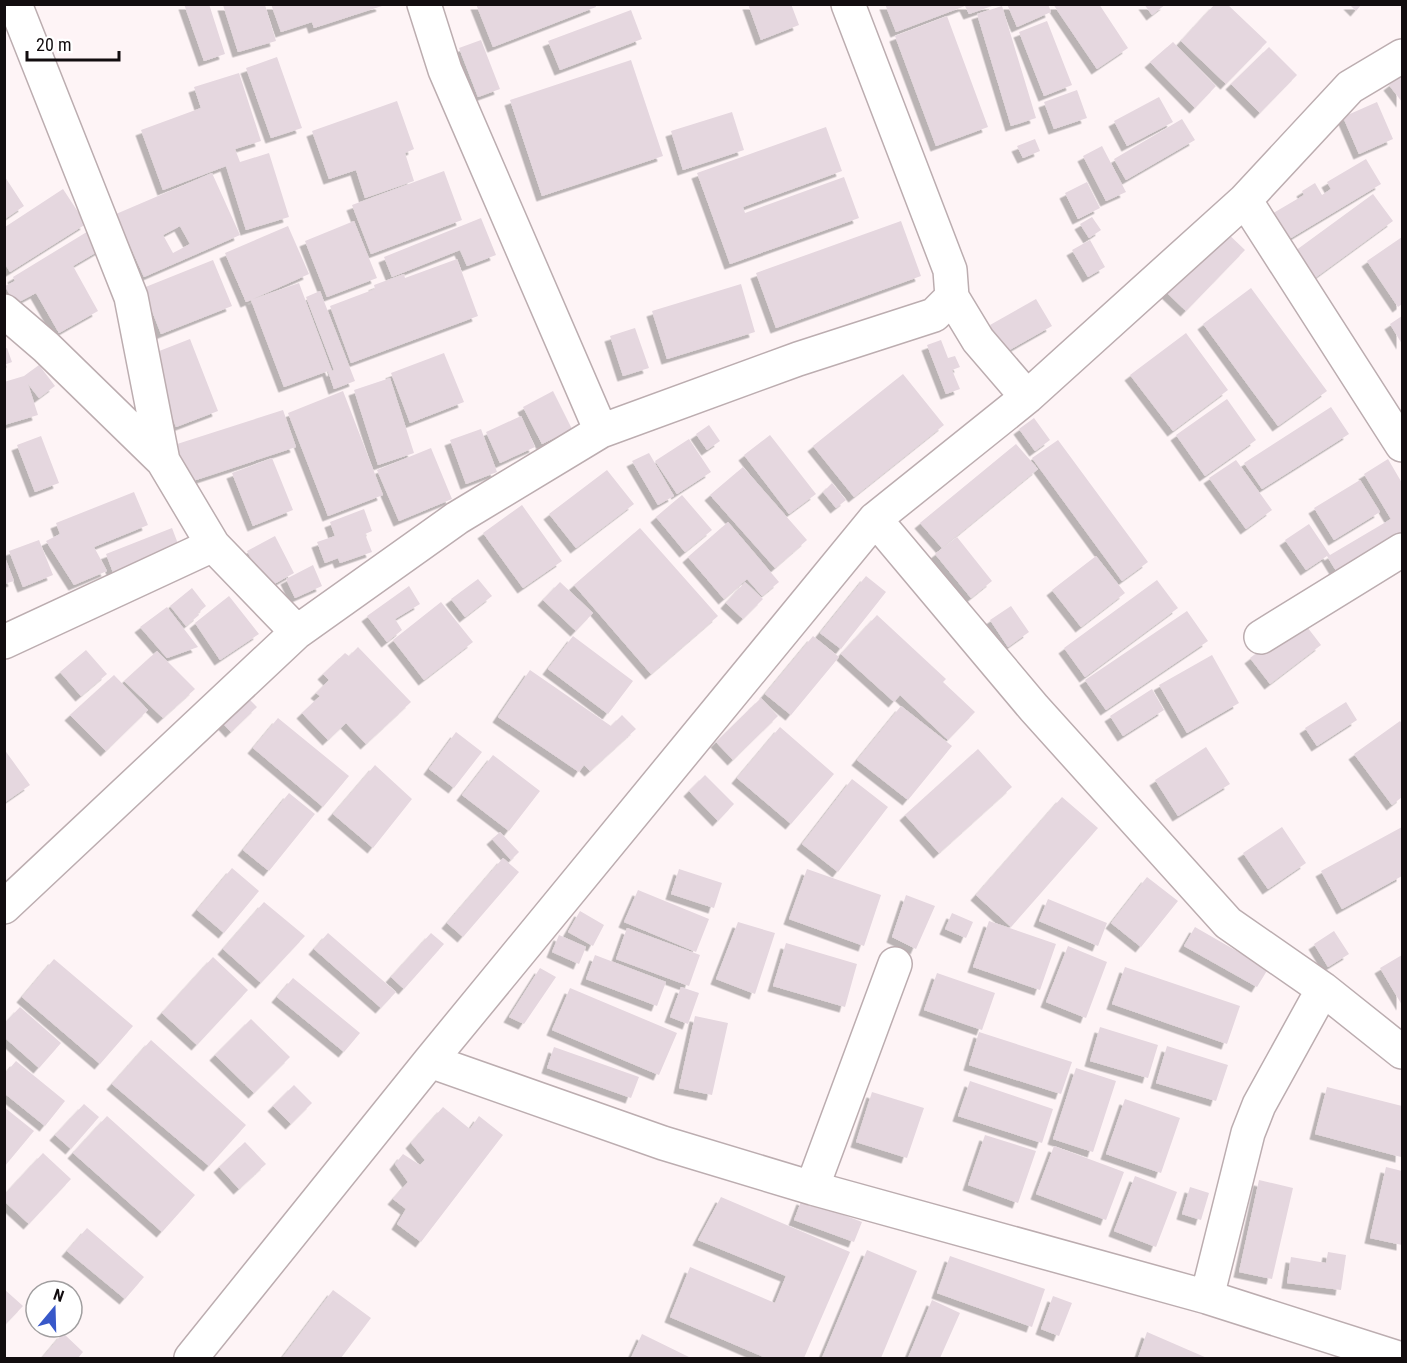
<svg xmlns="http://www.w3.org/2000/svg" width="1407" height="1363" viewBox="0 0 1407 1363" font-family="'Roboto Condensed',sans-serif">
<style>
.building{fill:#e5d7df;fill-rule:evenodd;filter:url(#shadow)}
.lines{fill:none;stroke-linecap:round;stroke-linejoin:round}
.minor-casing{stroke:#bcadb0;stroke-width:36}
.minor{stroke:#fff;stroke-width:33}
</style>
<defs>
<filter id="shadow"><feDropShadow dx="-5.5" dy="5.5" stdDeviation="0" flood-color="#0004"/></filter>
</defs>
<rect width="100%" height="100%" fill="#fef4f6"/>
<path class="building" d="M184 4H209L225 54 204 61Z
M271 4H381L382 6 314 28 312 22 281 32Z
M476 4H595L596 7 493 47Z
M748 4H791L799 25 761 40Z
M885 4H995V5L969 14 965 6 896 32Z
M1007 4H1048L1051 12 1017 27Z
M1053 4H1099L1128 48 1097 69Z
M1144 4H1166L1152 15Z
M1215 4H1227L1267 42 1226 84 1181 41Z
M1349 4H1362L1356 11Z
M223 5H265L276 41 238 52Z
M1002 6 1036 118 1011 126 977 14Z
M631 10 642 39 560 70 548 41Z
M947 16 988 127 936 146 895 36Z
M1047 21 1072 85 1044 96 1019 32Z
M481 40 500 89 478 97 459 48Z
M1173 42 1216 86 1195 108 1150 62Z
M1269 47 1297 75 1260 113 1231 84Z
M277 57 302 128 271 138 246 68Z
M631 60 663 156 542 196 510 100Z
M239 73 261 141 235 149 240 162 269 153 289 217 246 230 226 166 163 190 141 130 201 108 194 87Z
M1402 75V102L1389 85Z
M1077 90 1087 118 1054 129 1044 102Z
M1159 97 1173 122 1127 146 1114 121Z
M397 101 414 149 405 153 414 181 365 198 356 170 329 179 312 131Z
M1377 102 1393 139 1359 154 1343 117Z
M732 112 744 150 683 170 671 131Z
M1182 119 1195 140 1126 180 1114 159Z
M826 127 842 171 743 207 745 213 844 177 859 218 730 264 697 173Z
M1035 139 1040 151 1023 158 1017 146Z
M1102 146 1126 192 1106 201 1083 156Z
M1366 159 1381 184 1286 241 1270 215 1304 195 1302 191 1315 183 1322 195 1331 189 1327 182Z
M444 171 462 220 371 254 352 205Z
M212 173 240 235 144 277 116 214ZM180 226 190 244 173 253 163 235Z
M5 177 24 206 5 219Z
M1087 182 1100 208 1078 219 1065 193Z
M63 189 86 224 10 272 5 264V227Z
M1373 194 1393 221 1315 278 1295 251Z
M1092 217 1101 230 1089 238 1080 224Z
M481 218 496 255 467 266 460 250 392 277 384 257Z
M354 221 377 278 327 297 305 241Z
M901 221 921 276 776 328 756 273Z
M288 226 309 274 253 299 299 283 332 371 334 370 306 297 320 291 355 381 334 389 328 371 284 387 251 300 246 302 225 253Z
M1223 229 1245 250 1186 311 1164 290Z
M90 230 102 249 73 266 98 311 59 333 36 293 15 304 5 286 15 281 13 277Z
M1402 237V304L1398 307 1367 261Z
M1090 240 1105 267 1088 277 1072 250Z
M457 259 478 316 351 363 330 306 375 289 374 285 404 274 405 278Z
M213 260 232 306 161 334 143 288Z
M741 284 755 332 667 359 652 311Z
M1251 288 1327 391 1278 426 1203 324Z
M1036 299 1052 326 1006 352 990 325Z
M1402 316V344L1390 324Z
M635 328 649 368 623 376 610 336Z
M1186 333 1228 390 1173 431 1130 375Z
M190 339 218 411 176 427 149 355Z
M941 340 948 358 955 356 960 367 952 370 960 389 946 394 927 345Z
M7 348 12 362 4 365V349Z
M444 353 464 402 410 423 391 373Z
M39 365 55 386 39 398 28 384 38 415 4 425V382L24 376Z
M903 374 944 425 854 497 813 446Z
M390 378 414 453 378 465 354 390Z
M343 391 383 495 328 516 288 413Z
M553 391 572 429 542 444 523 407Z
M1227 399 1256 440 1205 476 1176 435Z
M1331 407 1349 434 1262 489 1244 463Z
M283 410 296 447 187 483 174 445Z
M521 416 535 447 500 463 486 432Z
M1034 418 1050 440 1035 451 1019 429Z
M709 425 720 441 707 450 696 434Z
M481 429 497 472 466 484 450 440Z
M770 435 816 494 789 514 744 455Z
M41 436 59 483 35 492 17 445Z
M689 439 711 472 677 494 655 461Z
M1058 440 1148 562 1122 581 1032 458Z
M1016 444 1038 469 942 548 920 523Z
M431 448 452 499 399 521 377 470Z
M649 453 674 496 658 505 632 461Z
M272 458 293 510 253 526 232 473Z
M1388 459 1402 483V541L1341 579 1327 556 1306 570 1285 540 1309 524 1330 555 1391 519 1364 474Z
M1236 460 1272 510 1246 529 1209 478Z
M743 467 807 540 775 568 710 495Z
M607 470 634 504 576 548 549 514Z
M1360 480 1380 512 1334 540 1314 508Z
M832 483 846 500 836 508 823 492Z
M134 492 148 525 94 547 107 571 74 585 46 541 60 534 56 523Z
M682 495 712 530 685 552 656 517Z
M522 505 562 561 523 588 483 533Z
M364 509 372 531 365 534 372 552 340 563 338 558 325 563 317 542 335 536 330 522Z
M728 522 779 582 762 596 747 579 724 599 688 557Z
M172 528 180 549 114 575 106 554Z
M640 528 718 616 651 674 574 585Z
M275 536 294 573 267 588 247 551Z
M957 537 992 581 971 598 935 554Z
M39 540 53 575 23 587 9 551Z
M4 555 14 581 4 584Z
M1096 556 1125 593 1081 627 1052 590Z
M313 565 322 586 295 598 286 579Z
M866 576 886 592 841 649 820 633Z
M478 579 492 596 465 617 451 599Z
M1157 580 1178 608 1085 677 1064 648Z
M560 582 593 613 576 631 543 600Z
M745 582 763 599 743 619 726 603Z
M409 586 420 604 395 619 402 630 387 642 367 616Z
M192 588 206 606 198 613 199 615 186 626 170 606Z
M229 596 259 634 220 660 195 623Z
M441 602 473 642 424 680 393 640Z
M1011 606 1029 632 1008 647 990 620Z
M167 607 198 647 167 658 140 627Z
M1187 611 1208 641 1106 710 1085 680Z
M877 615 946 679 943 682 975 712 948 740 900 695 894 702 841 654Z
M1301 619 1321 645 1270 684 1250 658Z
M573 636 633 681 608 714 548 669Z
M813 636 839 657 791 715 765 694Z
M358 647 411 702 366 744 346 723 328 740 302 713 320 696 316 693 329 680 323 674 345 653 349 656Z
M86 650 107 674 81 696 60 672Z
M157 651 195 689 163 718 124 681Z
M1212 655 1239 703 1187 733 1159 685Z
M530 670 611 726 622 715 636 729 590 771 584 765 579 772 498 717Z
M114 675 148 710 106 751 70 715Z
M1152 689 1164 710 1123 736 1110 716Z
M241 691 257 707 231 732 216 716Z
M761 698 778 716 733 760 716 742Z
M1346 702 1357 720 1317 746 1305 728Z
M901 706 952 746 908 800 857 760Z
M278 718 349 776 323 807 253 748Z
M1400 721 1402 724V797L1392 805 1354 754Z
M780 727 834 774 791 824 737 778Z
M456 732 482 752 454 788 429 769Z
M1206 747 1230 784 1178 816 1155 780Z
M4 749 30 785 4 803Z
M978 749 1012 787 939 853 905 815Z
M493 755 540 791 509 831 462 795Z
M375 765 412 799 373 848 333 814Z
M705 775 734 804 718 821 689 791Z
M852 779 888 807 838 872 802 844Z
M289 793 315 814 269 871 243 850Z
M1062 797 1098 828 1011 927 976 895Z
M1282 827 1306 863 1268 889 1243 853Z
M1402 827V876L1342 909 1321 871Z
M500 832 519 852 511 860 492 839Z
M503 858 519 872 463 937 447 923Z
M232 868 259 891 224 933 197 910Z
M679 869 722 883 714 908 671 894Z
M807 869 881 895 864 946 789 919Z
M1147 877 1178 901 1141 947 1111 923Z
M638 890 709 919 696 952 624 922Z
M906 895 935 906 916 949 892 937Z
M1048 899 1107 923 1098 946 1039 921Z
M264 902 305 936 261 983 223 949Z
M580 911 604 925 593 946 568 932Z
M952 913 973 922 966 938 945 929Z
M989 921 1056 944 1040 990 973 967Z
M738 922 775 933 755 994 716 979Z
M1195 927 1268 969 1257 987 1184 946Z
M627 928 700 955 689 986 616 959Z
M1334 931 1349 954 1328 967 1314 944Z
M328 933 396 992 381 1008 314 949Z
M431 933 444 944 404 989 391 977Z
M559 935 586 947 579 964 552 952Z
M786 943 857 964 845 1007 773 986Z
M1068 946 1107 962 1086 1018 1046 1002Z
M595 955 666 982 657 1006 586 979Z
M1402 955V1005L1380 968Z
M213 957 248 990 197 1045 162 1013Z
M54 959 133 1026 100 1064 22 997Z
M1125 967 1240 1006 1227 1044 1112 1004Z
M540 968 556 977 524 1024 509 1017Z
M937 973 995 993 982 1030 924 1010Z
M293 978 360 1033 344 1052 277 997Z
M681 987 699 993 688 1024 670 1017Z
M570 988 677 1033 659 1075 552 1030Z
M20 1007 61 1043 39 1068 4 1037V1024Z
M695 1016 728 1023 712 1095 679 1088Z
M251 1019 290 1057 254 1093 215 1055Z
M1100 1027 1158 1045 1148 1078 1090 1061Z
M979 1032 1072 1062 1061 1094 969 1065Z
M151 1040 246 1125 209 1166 112 1084Z
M1167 1046 1228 1065 1216 1101 1156 1083Z
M554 1047 639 1077 631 1098 547 1068Z
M16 1061 65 1101 45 1126 4 1093V1075Z
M1076 1068 1116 1081 1093 1152 1053 1139Z
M970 1081 1053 1109 1042 1143 958 1116Z
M294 1085 312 1103 291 1124 273 1106Z
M1327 1087 1402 1106 1401 1157 1315 1134Z
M872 1092 924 1108 907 1158 856 1142Z
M1125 1099 1180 1118 1161 1173 1106 1154Z
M84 1104 99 1117 71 1149 55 1135Z
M4 1107 34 1131 4 1167Z
M443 1107 470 1129 479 1116 503 1135 421 1242 397 1224 406 1209 393 1199 408 1182 395 1164 403 1154 420 1165 425 1160 411 1143Z
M107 1116 195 1195 162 1232 73 1153Z
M985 1135 1036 1151 1018 1203 968 1185Z
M245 1142 266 1164 239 1189 219 1167Z
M1054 1146 1124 1172 1106 1220 1036 1194Z
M43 1153 71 1179 29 1224 4 1201V1195Z
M1386 1167 1402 1171V1245L1370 1238Z
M1135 1176 1177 1192 1156 1247 1114 1231Z
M1259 1180 1293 1188 1272 1279 1239 1272Z
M1190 1187 1209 1193 1201 1220 1182 1214Z
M721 1197 850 1252 804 1358H766L670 1317 690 1267 775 1303 786 1276 698 1240Z
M802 1199 862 1222 854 1242 794 1220Z
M87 1228 144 1277 125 1299 67 1251Z
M867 1250 917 1271 881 1358H822Z
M1328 1252 1346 1255 1341 1290 1287 1283 1291 1257 1326 1263Z
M950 1256 1045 1289 1032 1327 937 1293Z
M4 1289 23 1306 4 1326Z
M333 1290 371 1318 341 1358H282Z
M1053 1296 1072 1303 1059 1336 1041 1329Z
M932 1300 960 1313 940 1358H908Z
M1147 1332 1207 1358H1138Z
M63 1333 83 1352 78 1358H42Z
M642 1334 691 1358H631Z"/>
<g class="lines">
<defs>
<path id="minor" d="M15 4 131 297 163 461
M424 4 445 70 601 431
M848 4 950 270 952 297 978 340 1027 397
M1245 200 1402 445
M4 311 46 347 163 461 213 545 297 632
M875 519 1034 708 1228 923 1323 989 1402 1052
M1261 637 1402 550
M4 642 213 545
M4 907 297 632 457 518 601 431 798 359 934 315 952 297
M430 1061 663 1143 812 1188 1207 1297 1398 1358
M812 1188 895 964
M1207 1297 1248 1133 1259 1105 1323 989
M191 1358 430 1061 875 519 1027 397 1245 200 1350 87 1402 56"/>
</defs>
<use href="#minor" class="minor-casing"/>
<use href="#minor" class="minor"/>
</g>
<rect width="1407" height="1363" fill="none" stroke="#120d0f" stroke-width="12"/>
<g transform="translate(54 1309) rotate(19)"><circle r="28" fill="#ffffff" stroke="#a09e9f" stroke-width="1.5"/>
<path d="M0-4.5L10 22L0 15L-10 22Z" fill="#3858c9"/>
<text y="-9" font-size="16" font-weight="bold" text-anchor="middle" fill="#120d0f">N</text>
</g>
<path d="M27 51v9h92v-9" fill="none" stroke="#120d0f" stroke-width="3"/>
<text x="36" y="51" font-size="18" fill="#120d0f" stroke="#ffffff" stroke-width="4.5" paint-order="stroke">20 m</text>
</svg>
